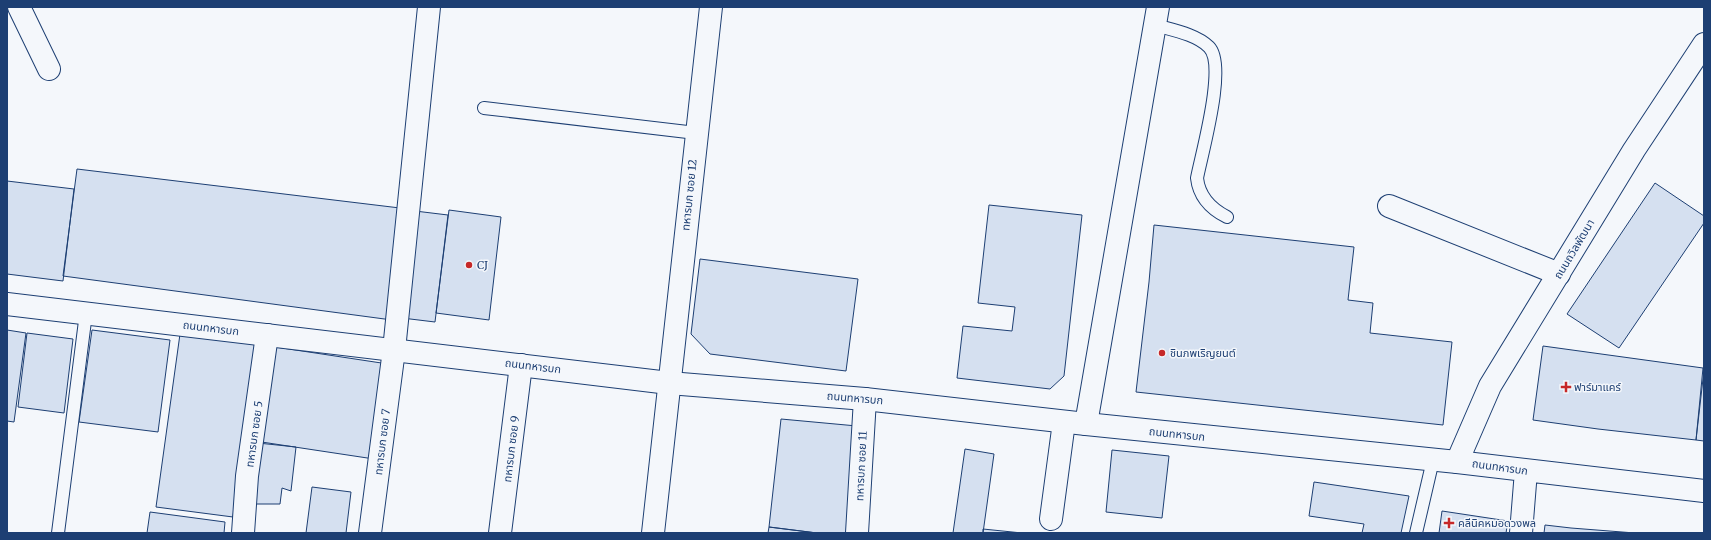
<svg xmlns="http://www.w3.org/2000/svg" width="1711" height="540" viewBox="0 0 1711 540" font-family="Merriweather,'Noto Sans Thai',serif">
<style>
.building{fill:#d5e0f0;stroke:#1d3f73}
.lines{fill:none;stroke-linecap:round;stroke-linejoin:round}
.lane-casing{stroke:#1d3f73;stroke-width:14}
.street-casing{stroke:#1d3f73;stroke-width:24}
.secondary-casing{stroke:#1d3f73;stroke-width:24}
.primary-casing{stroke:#1d3f73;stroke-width:24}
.lane{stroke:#f4f7fb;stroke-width:12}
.street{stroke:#f4f7fb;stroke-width:22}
.secondary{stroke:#f4f7fb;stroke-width:22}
.primary{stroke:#f4f7fb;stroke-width:22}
.poi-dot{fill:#c62828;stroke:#f4f7fb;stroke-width:1.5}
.labels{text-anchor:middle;stroke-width:3;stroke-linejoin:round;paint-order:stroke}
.street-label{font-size:11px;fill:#1d3f73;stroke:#f4f7fb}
.poi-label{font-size:11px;fill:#1d3f73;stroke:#f4f7fb;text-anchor:start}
</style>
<rect width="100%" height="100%" fill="#f4f7fb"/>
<path class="building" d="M77 169 400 208 392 320 63 276Z
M7 181 74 189 63 281 7 274Z
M1655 183 1704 216V223L1619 348 1567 314Z
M989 205 1082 215 1064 376 1050 389 957 378 963 326 1012 331 1015 307 978 303Z
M449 210 501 217 489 320 436 313Z
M415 211 448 215 435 322 402 318Z
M1154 225 1354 247 1348 300 1373 303 1370 333 1452 342 1443 425 1136 392 1149 282Z
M700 259 858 279 846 371 710 354 691 334Z
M7 330 26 333 14 422 7 421Z
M92 330 170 340 158 432 79 422Z
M27 333 73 339 64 413 18 407Z
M180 334 255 344 233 517 156 507Z
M269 346 388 364 374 459 255 441Z
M1543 346 1703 368 1696 440 1598 429 1533 420Z
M1704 370V441L1696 440Z
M781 419 857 426 849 533H817L769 527Z
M258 443 296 447 291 491 282 488 280 504H250Z
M965 449 994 454 983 533H953Z
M1112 450 1169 456 1162 518 1106 512Z
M1314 482 1409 496 1401 533H1362L1364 524 1309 516Z
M312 487 351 492 346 533H306Z
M1442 511 1508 521 1506 533H1439Z
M150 512 225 522 224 533H147Z
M1545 525 1571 528 1635 533H1544Z
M769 527 817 533H768Z
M983 529 1022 533H983Z"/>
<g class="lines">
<defs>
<path id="lane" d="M1155 25C1172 30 1196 34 1209 47 1227 65 1202 152 1197 178 1199 196 1211 209 1227 217
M484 108 696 133
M58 533 86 313
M1416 533 1433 460"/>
<path id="street" d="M19 7 49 69
M1389 206 1559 274
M1086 424 1457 462 1704 491
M1051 519 1064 422
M243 533 247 476 267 335
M370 533 394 350 429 7
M500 533 521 365
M653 533 711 7
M857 533 865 399
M1521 533 1526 471"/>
<path id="secondary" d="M1457 462 1490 386 1634 150 1704 44"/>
<path id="primary" d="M7 304 669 383 865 399 1086 424 1158 7"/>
</defs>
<use href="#lane" class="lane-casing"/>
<use href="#street" class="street-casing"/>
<use href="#secondary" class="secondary-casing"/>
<use href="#primary" class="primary-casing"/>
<use href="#lane" class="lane"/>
<use href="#street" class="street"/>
<use href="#secondary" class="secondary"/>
<use href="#primary" class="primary"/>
</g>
<g class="poi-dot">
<circle cx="469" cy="265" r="4"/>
<circle cx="1162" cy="353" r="4"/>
<path d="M1564 381h4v4h4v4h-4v4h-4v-4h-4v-4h4z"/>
<path d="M1447 517h4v4h4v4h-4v4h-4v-4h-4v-4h4z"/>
</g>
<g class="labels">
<g class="street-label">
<text transform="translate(689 195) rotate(-84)" y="4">ทหารบก ซอย 12</text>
<text transform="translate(1574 249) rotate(-59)" y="4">ถนนถวิลพัฒนา</text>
<text transform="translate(211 328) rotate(7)" y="4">ถนนทหารบก</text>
<text transform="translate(533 366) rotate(7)" y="4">ถนนทหารบก</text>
<text transform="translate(855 398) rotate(5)" y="4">ถนนทหารบก</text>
<text transform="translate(254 434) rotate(-82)" y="4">ทหารบก ซอย 5</text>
<text transform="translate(1177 434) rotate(6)" y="4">ถนนทหารบก</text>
<text transform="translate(382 442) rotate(-83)" y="4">ทหารบก ซอย 7</text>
<text transform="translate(511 449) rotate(-83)" y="4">ทหารบก ซอย 9</text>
<text transform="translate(861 466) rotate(-87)" y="4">ทหารบก ซอย 11</text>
<text transform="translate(1500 467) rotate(8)" y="4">ถนนทหารบก</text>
</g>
<g class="poi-label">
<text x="477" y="269">CJ</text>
<text x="1170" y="357">ชินภพเริญยนต์</text>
<text x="1574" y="391">ฟาร์มาแคร์</text>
<text x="1458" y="527">คลีนิคหมอดวงพล</text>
</g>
</g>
<rect width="1711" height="540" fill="none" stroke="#1d3f73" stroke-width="16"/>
</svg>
